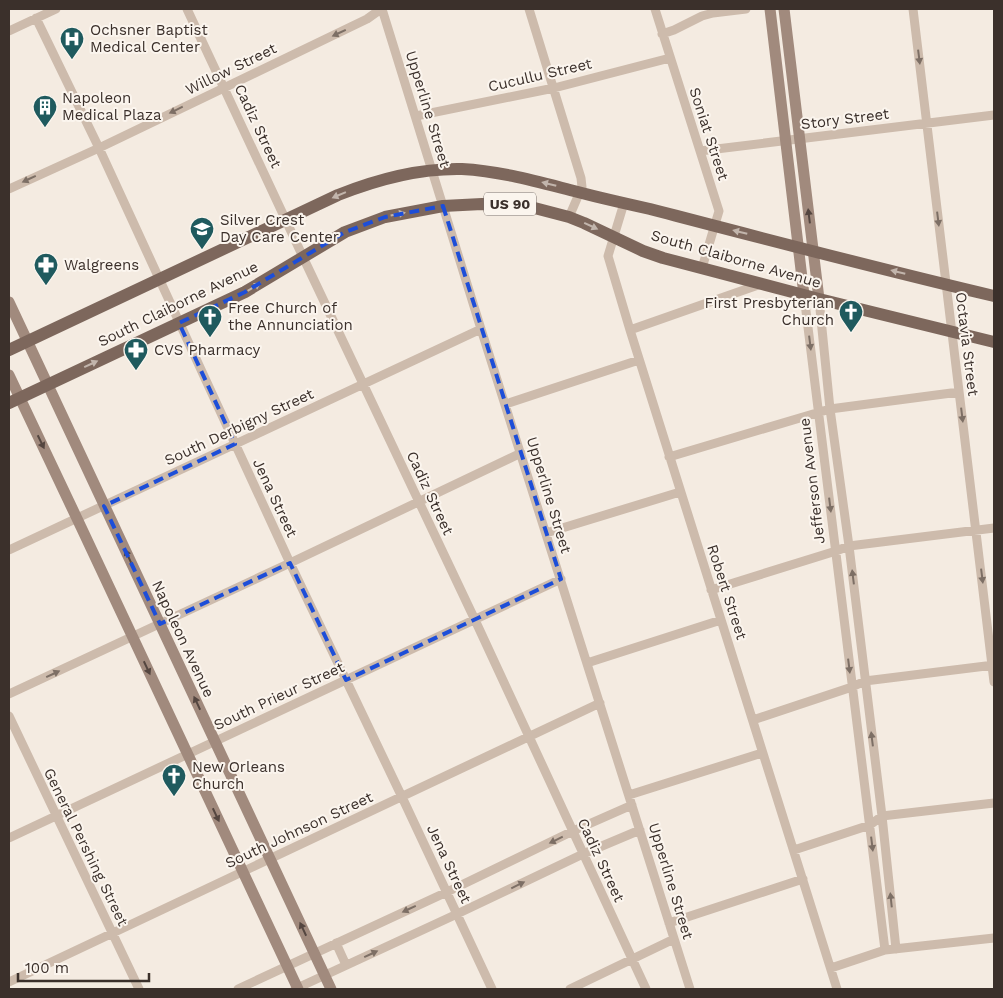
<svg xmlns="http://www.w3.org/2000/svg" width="1003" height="998" viewBox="0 0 1003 998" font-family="'Work Sans',sans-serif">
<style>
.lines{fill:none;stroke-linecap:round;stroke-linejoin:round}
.street{stroke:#cdbbac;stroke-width:9}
.secondary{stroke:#a18a7d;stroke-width:11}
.primary{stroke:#7d675c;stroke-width:12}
.oneway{fill:#7d6f65}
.oneway2{fill:#c2b5ac}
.oneway3{fill:#544640}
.marked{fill:none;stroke:#1d4ed8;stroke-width:4;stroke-dasharray:10 6;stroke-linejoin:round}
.labels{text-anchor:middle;stroke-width:4;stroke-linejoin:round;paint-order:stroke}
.shield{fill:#fbf5ee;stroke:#756b66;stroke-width:1}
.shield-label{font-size:14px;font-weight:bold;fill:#3b302b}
.poi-label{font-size:15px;fill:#3b302b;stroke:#fbf5ee;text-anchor:start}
.street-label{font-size:15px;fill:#3b302b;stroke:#fbf5ee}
</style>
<rect width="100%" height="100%" fill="#f4ebe1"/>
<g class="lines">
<path class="street" d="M187 9 303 257 475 620 646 989
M382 9 481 329 690 989
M529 9 581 178 582 187 569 217
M655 9 719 211 702 268
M913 9 994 682
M36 18 99 148 290 563 402 797 492 989
M9 31 56 9
M662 34 674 30 702 16 713 13 746 9
M416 116 554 88 670 58
M700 151 994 115
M9 189 99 148 367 19 381 9
M624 203 608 256 630 330 837 989
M804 295 885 950
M819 299 830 409 849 546 882 816 896 949
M630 330 761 284
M506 404 639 360
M669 457 830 409 959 392
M546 533 680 492
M9 550 481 329
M711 590 836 551 849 546 994 528
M587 663 721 620
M9 694 290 563 521 453
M9 716 139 989
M753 720 852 687 865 681 994 665
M629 795 762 753
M9 838 561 579
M794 850 870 825 882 816 994 803
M669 923 803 879
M336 943 346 965
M831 968 885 950 994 938
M9 982 600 703
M238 989 447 892 573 831 632 805
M295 989 457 914 583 854 640 830
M570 989 674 939"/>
<path class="secondary" d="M770 9 804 295
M784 9 819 299
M9 302 331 989
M9 375 81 527 298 989"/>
<path class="primary" d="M9 350 338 195C378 179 419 168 462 169 499 171 535 181 570 190 596 197 623 203 650 209 765 239 879 269 994 296
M9 403 245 292 345 232 385 217 443 206 482 204 523 205 569 217 584 223 643 251 663 258 819 299 994 342"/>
</g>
<defs><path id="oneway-solid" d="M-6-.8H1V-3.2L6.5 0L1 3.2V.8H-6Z" transform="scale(1.25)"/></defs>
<g class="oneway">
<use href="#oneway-solid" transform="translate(339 33) rotate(155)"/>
<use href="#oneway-solid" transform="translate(919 57) rotate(83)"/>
<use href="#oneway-solid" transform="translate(176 110) rotate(154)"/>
<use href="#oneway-solid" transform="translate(29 179) rotate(155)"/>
<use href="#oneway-solid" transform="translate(938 219) rotate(83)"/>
<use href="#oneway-solid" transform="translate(810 343) rotate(83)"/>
<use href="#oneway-solid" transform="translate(962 415) rotate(83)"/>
<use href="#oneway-solid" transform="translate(830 505) rotate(83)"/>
<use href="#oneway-solid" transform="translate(982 576) rotate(83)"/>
<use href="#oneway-solid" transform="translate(853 577) rotate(-97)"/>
<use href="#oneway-solid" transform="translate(849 666) rotate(83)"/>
<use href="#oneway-solid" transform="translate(53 674) rotate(-25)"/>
<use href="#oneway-solid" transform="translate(872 739) rotate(-97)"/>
<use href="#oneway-solid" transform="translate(556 840) rotate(154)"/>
<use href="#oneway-solid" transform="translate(872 844) rotate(83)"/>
<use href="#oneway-solid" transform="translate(518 885) rotate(-26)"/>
<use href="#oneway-solid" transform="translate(891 900) rotate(-96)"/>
<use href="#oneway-solid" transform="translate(409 909) rotate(155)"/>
<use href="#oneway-solid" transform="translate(371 954) rotate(-25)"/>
</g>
<g class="oneway2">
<use href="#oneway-solid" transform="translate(549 184) rotate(-166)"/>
<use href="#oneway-solid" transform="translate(339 195) rotate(157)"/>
<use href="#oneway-solid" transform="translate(398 214) rotate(-11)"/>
<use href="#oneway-solid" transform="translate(591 226) rotate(25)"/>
<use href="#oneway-solid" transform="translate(740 232) rotate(-166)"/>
<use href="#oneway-solid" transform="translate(898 272) rotate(-166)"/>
<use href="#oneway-solid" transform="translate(254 287) rotate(-31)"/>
<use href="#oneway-solid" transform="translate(91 364) rotate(-25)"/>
</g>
<g class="oneway3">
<use href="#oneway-solid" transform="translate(809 216) rotate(-97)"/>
<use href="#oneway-solid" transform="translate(41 442) rotate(64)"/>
<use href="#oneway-solid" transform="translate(128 556) rotate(-115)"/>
<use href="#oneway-solid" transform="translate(147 668) rotate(65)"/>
<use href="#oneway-solid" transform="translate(197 703) rotate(-115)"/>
<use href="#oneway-solid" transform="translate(216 815) rotate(65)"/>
<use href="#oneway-solid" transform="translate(303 929) rotate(-115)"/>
</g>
<path class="marked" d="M443 206 561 579 346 680 290 563 160 624 104 506 235 444 179 323 245 292 345 232 385 217Z"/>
<defs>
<symbol id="hospital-pin" viewBox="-11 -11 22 30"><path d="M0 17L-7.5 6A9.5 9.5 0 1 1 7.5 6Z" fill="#1f5a5e" stroke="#fbf5ee"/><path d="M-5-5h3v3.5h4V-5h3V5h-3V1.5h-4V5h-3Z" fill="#fff"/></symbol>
<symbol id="building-pin" viewBox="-11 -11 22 30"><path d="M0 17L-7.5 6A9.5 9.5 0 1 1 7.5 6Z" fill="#1f5a5e" stroke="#fbf5ee"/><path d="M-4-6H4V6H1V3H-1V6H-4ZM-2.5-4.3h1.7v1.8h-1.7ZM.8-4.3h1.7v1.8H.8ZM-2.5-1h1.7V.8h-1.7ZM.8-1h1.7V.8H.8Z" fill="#fff"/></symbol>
<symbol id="school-pin" viewBox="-11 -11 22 30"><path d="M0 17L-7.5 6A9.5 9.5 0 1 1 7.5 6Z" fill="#1f5a5e" stroke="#fbf5ee"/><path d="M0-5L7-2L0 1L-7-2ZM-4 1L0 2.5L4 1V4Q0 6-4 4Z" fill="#fff"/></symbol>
<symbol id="pharmacy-pin" viewBox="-11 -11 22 30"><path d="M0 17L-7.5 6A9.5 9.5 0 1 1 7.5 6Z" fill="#1f5a5e" stroke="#fbf5ee"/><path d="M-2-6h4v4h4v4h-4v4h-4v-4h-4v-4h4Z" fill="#fff"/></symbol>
<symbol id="church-pin" viewBox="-11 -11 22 30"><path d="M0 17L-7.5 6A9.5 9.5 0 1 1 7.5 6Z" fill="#1f5a5e" stroke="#fbf5ee"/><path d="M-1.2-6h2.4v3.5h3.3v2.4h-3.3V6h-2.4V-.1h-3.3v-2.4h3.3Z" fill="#fff"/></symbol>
</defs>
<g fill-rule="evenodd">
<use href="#hospital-pin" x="58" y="25" width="28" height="38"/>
<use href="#building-pin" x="31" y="93" width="28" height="38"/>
<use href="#school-pin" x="188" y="215" width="28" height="38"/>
<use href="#pharmacy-pin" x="32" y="251" width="28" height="38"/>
<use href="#church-pin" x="837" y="298" width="28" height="38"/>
<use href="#church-pin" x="196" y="303" width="28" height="38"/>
<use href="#pharmacy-pin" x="122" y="336" width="28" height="38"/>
<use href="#church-pin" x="160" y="762" width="28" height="38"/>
</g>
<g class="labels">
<rect class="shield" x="484" y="192.5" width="52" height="23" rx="4"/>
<g class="shield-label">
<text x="510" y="209">US 90</text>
</g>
<g class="poi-label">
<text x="90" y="35">Ochsner Baptist<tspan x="90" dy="17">Medical Center</tspan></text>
<text x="62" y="103">Napoleon<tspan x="62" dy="17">Medical Plaza</tspan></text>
<text x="220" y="225">Silver Crest<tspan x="220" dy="17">Day Care Center</tspan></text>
<text x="64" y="270">Walgreens</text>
<text x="834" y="308" text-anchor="end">First Presbyterian<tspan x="834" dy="17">Church</tspan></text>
<text x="228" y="313">Free Church of<tspan x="228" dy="17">the Annunciation</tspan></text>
<text x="154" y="355">CVS Pharmacy</text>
<text x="192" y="772">New Orleans<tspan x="192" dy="17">Church</tspan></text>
</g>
<g class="street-label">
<text transform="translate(231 69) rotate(-26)" y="5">Willow Street</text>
<text transform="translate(540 75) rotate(-13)" y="5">Cucullu Street</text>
<text transform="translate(428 109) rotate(73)" y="5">Upperline Street</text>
<text transform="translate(845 119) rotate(-7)" y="5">Story Street</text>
<text transform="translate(258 126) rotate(65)" y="5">Cadiz Street</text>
<text transform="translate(709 134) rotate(72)" y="5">Soniat Street</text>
<text transform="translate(736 259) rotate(16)" y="5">South Claiborne Avenue</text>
<text transform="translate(178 304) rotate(-26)" y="5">South Claiborne Avenue</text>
<text transform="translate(967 344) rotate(83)" y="5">Octavia Street</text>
<text transform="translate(239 427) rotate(-25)" y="5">South Derbigny Street</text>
<text transform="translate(812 481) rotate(-97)" y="5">Jefferson Avenue</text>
<text transform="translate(430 493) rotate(65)" y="5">Cadiz Street</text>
<text transform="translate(549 495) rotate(73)" y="5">Upperline Street</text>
<text transform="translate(275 498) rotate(65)" y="5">Jena Street</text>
<text transform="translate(727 592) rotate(72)" y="5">Robert Street</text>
<text transform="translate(183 639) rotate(65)" y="5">Napoleon Avenue</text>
<text transform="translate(279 696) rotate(-25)" y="5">South Prieur Street</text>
<text transform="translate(299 830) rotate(-25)" y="5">South Johnson Street</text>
<text transform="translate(86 847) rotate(64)" y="5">General Pershing Street</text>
<text transform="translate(601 860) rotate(65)" y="5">Cadiz Street</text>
<text transform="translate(449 864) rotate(65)" y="5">Jena Street</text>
<text transform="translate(671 881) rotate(73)" y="5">Upperline Street</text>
</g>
</g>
<rect width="1003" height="998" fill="none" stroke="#3b302b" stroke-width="20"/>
<path d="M18 973v8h131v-8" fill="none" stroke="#3b302b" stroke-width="2.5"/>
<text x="25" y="973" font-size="15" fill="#3b302b" stroke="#fbf5ee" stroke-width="4" paint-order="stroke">100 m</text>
</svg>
